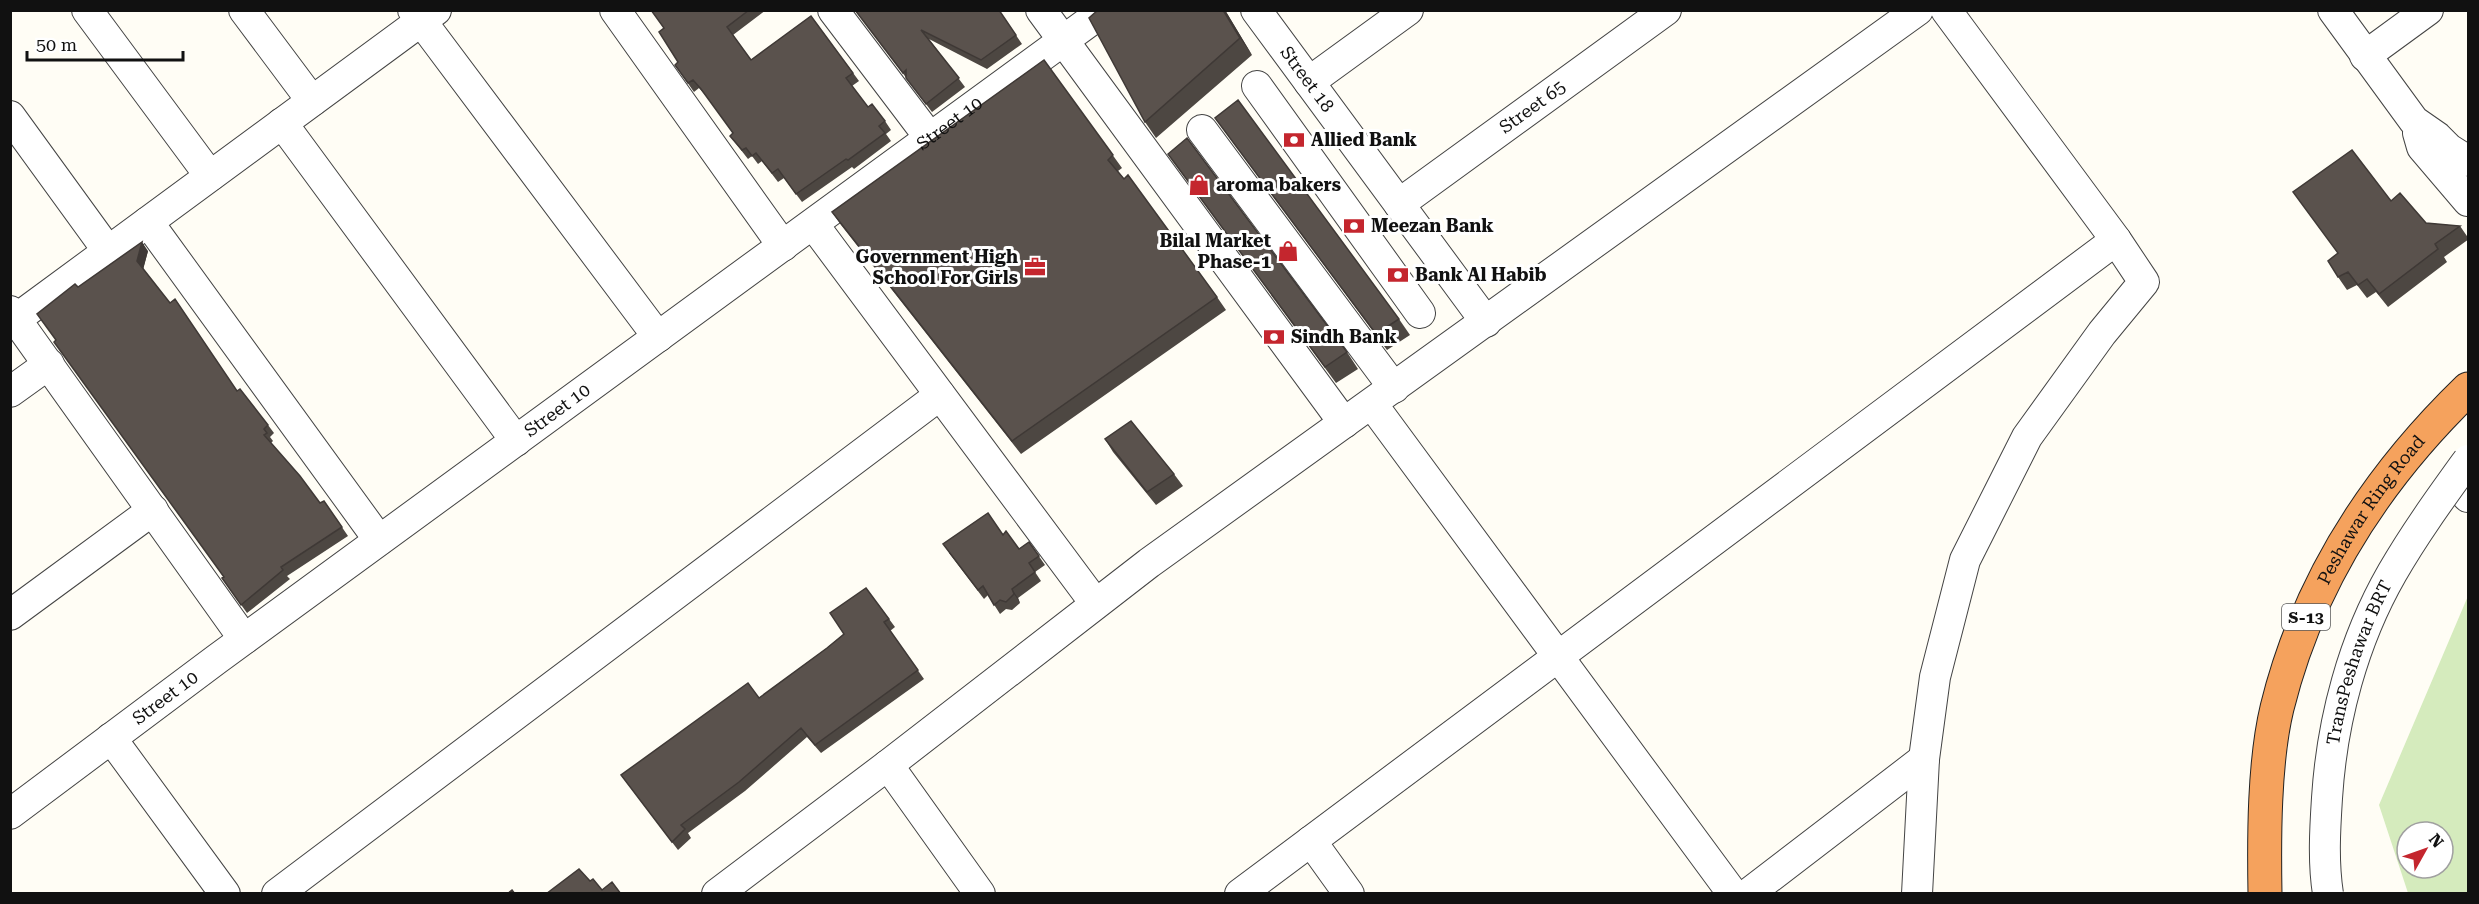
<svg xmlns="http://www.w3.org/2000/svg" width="2479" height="904" viewBox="0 0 2479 904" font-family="'Roboto Serif',serif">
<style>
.green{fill:#d5ebbd;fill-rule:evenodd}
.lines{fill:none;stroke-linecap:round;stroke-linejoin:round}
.minor-casing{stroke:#444;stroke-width:32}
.highway-casing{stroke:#222;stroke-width:35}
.minor{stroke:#fff;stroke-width:30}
.highway{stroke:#f5a25d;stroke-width:33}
.minor-bridge-casing{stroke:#444;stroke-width:32;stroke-linecap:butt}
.minor-bridge{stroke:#fff;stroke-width:30}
.wall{fill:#4d4742}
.shaded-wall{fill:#3f3936}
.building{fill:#5a524d;stroke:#3f3936;stroke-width:1.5}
.labels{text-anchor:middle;stroke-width:6;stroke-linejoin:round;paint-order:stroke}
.shield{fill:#fff;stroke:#585858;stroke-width:1.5}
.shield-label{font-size:16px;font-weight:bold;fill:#111}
.street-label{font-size:18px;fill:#111;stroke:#fff}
.poi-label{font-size:18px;font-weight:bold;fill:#111;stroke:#fff;text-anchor:start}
</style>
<rect width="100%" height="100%" fill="#fffdf5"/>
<path class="green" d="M2468 596V893H2408L2379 805ZM2407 832H2443V868H2407Z"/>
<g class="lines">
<defs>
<g id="minor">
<path d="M87 10 210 176"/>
<path d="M244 10 312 101"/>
<path d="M413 10 658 337"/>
<path d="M615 10 783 246"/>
<path d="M833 10 930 138"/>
<path d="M1041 10 1344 423"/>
<path id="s1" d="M1256 10 1486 322"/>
<path d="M2333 10 2414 121 2437 137 2449 149 2468 161"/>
<path d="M2365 56 2428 10"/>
<path d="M1309 82 1408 10"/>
<path d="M1257 86 1420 313"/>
<path d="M10 116 108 251"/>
<path d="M282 123 516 441"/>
<path d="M1202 130 1394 388"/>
<path d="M2418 133 2422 147 2468 201"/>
<path id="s2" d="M1399 204 1666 10"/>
<path d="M148 222 379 540"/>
<path d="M813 224 1095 603"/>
<path d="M10 311 244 639"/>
<path d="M16 319 436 10"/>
<path d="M10 392 49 364"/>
<path d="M1372 404 1733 894"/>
<path d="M2454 482 2468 497"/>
<path d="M10 615 153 510"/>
<path d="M111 738 225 894"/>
<path d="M888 765 980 894"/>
<path id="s3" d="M10 814 217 659 1105 10"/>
<path d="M1311 841 1349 894"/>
<path d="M277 894 940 395"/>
<path d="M717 894 888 765 1149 563 1918 10"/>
<path d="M1240 894 2116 240"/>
<path d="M1748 894 1924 759"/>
<path d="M1917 894 1924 759 1935 677 1965 560 2027 437 2102 333 2144 282 2116 240 1946 10"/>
</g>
<g id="highway">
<path id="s4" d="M2265 894C2264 838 2264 762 2277 708 2308 582 2376 478 2468 389"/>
</g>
</defs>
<use href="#minor" class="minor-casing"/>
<use href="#highway" class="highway-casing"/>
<use href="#minor" class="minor"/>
<use href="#highway" class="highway"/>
<defs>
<g id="minor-bridge">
<path id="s5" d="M2328 894C2323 862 2325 829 2327 798 2332 720 2353 641 2392 573 2415 533 2442 496 2468 460"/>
</g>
</defs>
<use href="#minor-bridge" class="minor-bridge-casing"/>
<use href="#minor-bridge" class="minor-bridge"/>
</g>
<path class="wall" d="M651 10H766L733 35 751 60 811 16 859 81 852 86 868 107 885 121 891 130 886 134 891 141 854 169 852 167 802 202 784 178 778 182 762 161 758 164 752 156 748 159 730 136 733 133 707 97 699 88 694 92 675 65 678 62 664 28Z
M855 10H999L1022 44 987 69 929 39 965 87 932 112Z
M1098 10H1225L1252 55 1156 138 1145 122Z
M1044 60 1122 168 1118 171 1217 297 1226 310 1021 454 841 225 832 212Z
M1215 118 1399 319 1410 335 1387 350Z
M1180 170 1347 352 1358 369 1336 383Z
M2391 201 2426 223 2460 226 2469 239 2444 257 2447 262 2388 307 2376 292 2367 298 2357 285 2347 290 2338 277V253Z
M148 251 143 269 237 391 268 425 274 433 270 437 273 441 271 443 320 503 324 501 348 536 287 576 290 579 247 613 222 578 224 577 56 340 78 287Z
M1105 439 1174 474 1183 486 1156 505 1113 452Z
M1029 542 1045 565 1035 572 1041 581 1018 598 1020 603 1012 610 1006 609 1000 614 988 595 984 599 949 553 1019 549Z
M866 588 895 627 890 631 924 679 821 753 807 737 745 791 688 833 691 838 678 850 621 775 759 698 827 648 844 634Z"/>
<path class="shaded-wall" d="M1223 10H1225L1252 55 1240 38Z
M142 242 148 251 143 270 137 261Z
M1012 589 1018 598 1020 603 1014 594Z"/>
<path class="building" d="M651 10H749L727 27 751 60 811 16 853 73 846 78 868 107 872 104 885 121 879 126 885 133 848 160 846 159 796 194 778 169 772 173 756 153 752 156 746 148 742 150 730 136 733 133 701 89 693 80 688 83 675 65 678 62 659 32 664 28Z
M855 10H999L1016 35 981 60 921 30 959 78 926 104 906 78V70L903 73Z
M1098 10H1223L1240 38 1145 122 1089 18Z
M1044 60 1113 155 1108 160 1124 179 1128 175 1217 297 1012 441 832 212Z
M1238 100 1399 319 1376 334 1215 118Z
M1187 138 1347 352 1325 367 1168 154Z
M2352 150 2391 201 2400 193 2426 223 2460 226 2435 244 2438 249 2379 294 2367 279 2358 285 2348 272 2338 277 2328 261 2338 253 2293 192Z
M142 242 137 261 170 303 175 299 237 391 240 389 268 425 264 429 267 433 264 435 300 476 320 503 324 501 342 527 281 567 283 570 241 605 222 578 224 577 54 342 56 340 37 314 75 284 78 287Z
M1131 421 1174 474 1147 492 1105 439Z
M988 513 1003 535 1006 531 1019 549 1029 542 1039 556 1029 563 1035 572 1012 589 1014 594 1006 602 1000 600 994 605 983 586 978 590 943 544Z
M866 588 889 619 884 622 918 670 815 745 801 728 739 782 681 825 685 829 672 842 621 775 748 683 759 698 827 648 844 634 830 613Z
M579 869 590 881 593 879 602 890 612 882 621 894H546Z
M512 890 515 894H507Z"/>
<defs>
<symbol id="bank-bare" viewBox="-9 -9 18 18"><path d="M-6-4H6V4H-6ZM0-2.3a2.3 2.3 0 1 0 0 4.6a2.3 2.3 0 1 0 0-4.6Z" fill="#c4262e" stroke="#fff" stroke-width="2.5" paint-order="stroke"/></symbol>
<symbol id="shop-bare" viewBox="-9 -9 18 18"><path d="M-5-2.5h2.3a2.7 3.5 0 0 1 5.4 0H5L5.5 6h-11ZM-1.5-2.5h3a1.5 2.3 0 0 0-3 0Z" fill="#c4262e" stroke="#fff" stroke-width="2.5" paint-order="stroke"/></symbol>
<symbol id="office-bare" viewBox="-9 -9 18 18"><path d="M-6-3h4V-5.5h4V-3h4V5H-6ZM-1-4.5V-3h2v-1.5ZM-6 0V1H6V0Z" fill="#c4262e" stroke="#fff" stroke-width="2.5" paint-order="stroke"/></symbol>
</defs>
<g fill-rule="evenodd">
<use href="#bank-bare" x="1279" y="125" width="30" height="30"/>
<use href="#shop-bare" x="1184" y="170" width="30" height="30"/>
<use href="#bank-bare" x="1339" y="211" width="30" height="30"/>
<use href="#shop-bare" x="1273" y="236" width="30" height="30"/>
<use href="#office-bare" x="1020" y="252" width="30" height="30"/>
<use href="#bank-bare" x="1383" y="260" width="30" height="30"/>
<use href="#bank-bare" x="1259" y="322" width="30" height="30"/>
</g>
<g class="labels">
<rect class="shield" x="2282" y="604" width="48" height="26" rx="4.5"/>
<g class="shield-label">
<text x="2306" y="623">S-13</text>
</g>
<g class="street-label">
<text dy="6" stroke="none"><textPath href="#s1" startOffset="86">Street 18</textPath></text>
<text dy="6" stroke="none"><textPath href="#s2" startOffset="165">Street 65</textPath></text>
<text dy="6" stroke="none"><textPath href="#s3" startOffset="1166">Street 10</textPath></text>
<text dy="6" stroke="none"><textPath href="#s3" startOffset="680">Street 10</textPath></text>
<text dy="6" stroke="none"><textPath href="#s4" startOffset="408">Peshawar Ring Road</textPath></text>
<text dy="6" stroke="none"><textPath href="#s5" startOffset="236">TransPeshawar BRT</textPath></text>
<text dy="6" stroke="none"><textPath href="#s3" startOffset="194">Street 10</textPath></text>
</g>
<g class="poi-label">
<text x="1311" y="146">Allied Bank</text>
<text x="1216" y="191">aroma bakers</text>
<text x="1371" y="232">Meezan Bank</text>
<text x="1271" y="247" text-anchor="end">Bilal Market<tspan x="1271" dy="21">Phase-1</tspan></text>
<text x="1018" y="263" text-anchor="end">Government High<tspan x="1018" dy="21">School For Girls</tspan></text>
<text x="1415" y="281">Bank Al Habib</text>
<text x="1291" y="343">Sindh Bank</text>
</g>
</g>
<rect width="2479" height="904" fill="none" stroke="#111111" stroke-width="24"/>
<g transform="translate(2425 850) rotate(50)"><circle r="28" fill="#ffffff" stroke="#a0a0a0" stroke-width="1.5"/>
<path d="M0-4.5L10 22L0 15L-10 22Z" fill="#c4262e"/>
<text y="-9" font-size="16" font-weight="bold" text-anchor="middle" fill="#111111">N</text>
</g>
<path d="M27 51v9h156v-9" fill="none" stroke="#111111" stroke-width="3"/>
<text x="36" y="51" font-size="18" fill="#111111" stroke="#ffffff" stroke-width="4.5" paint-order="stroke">50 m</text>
</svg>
